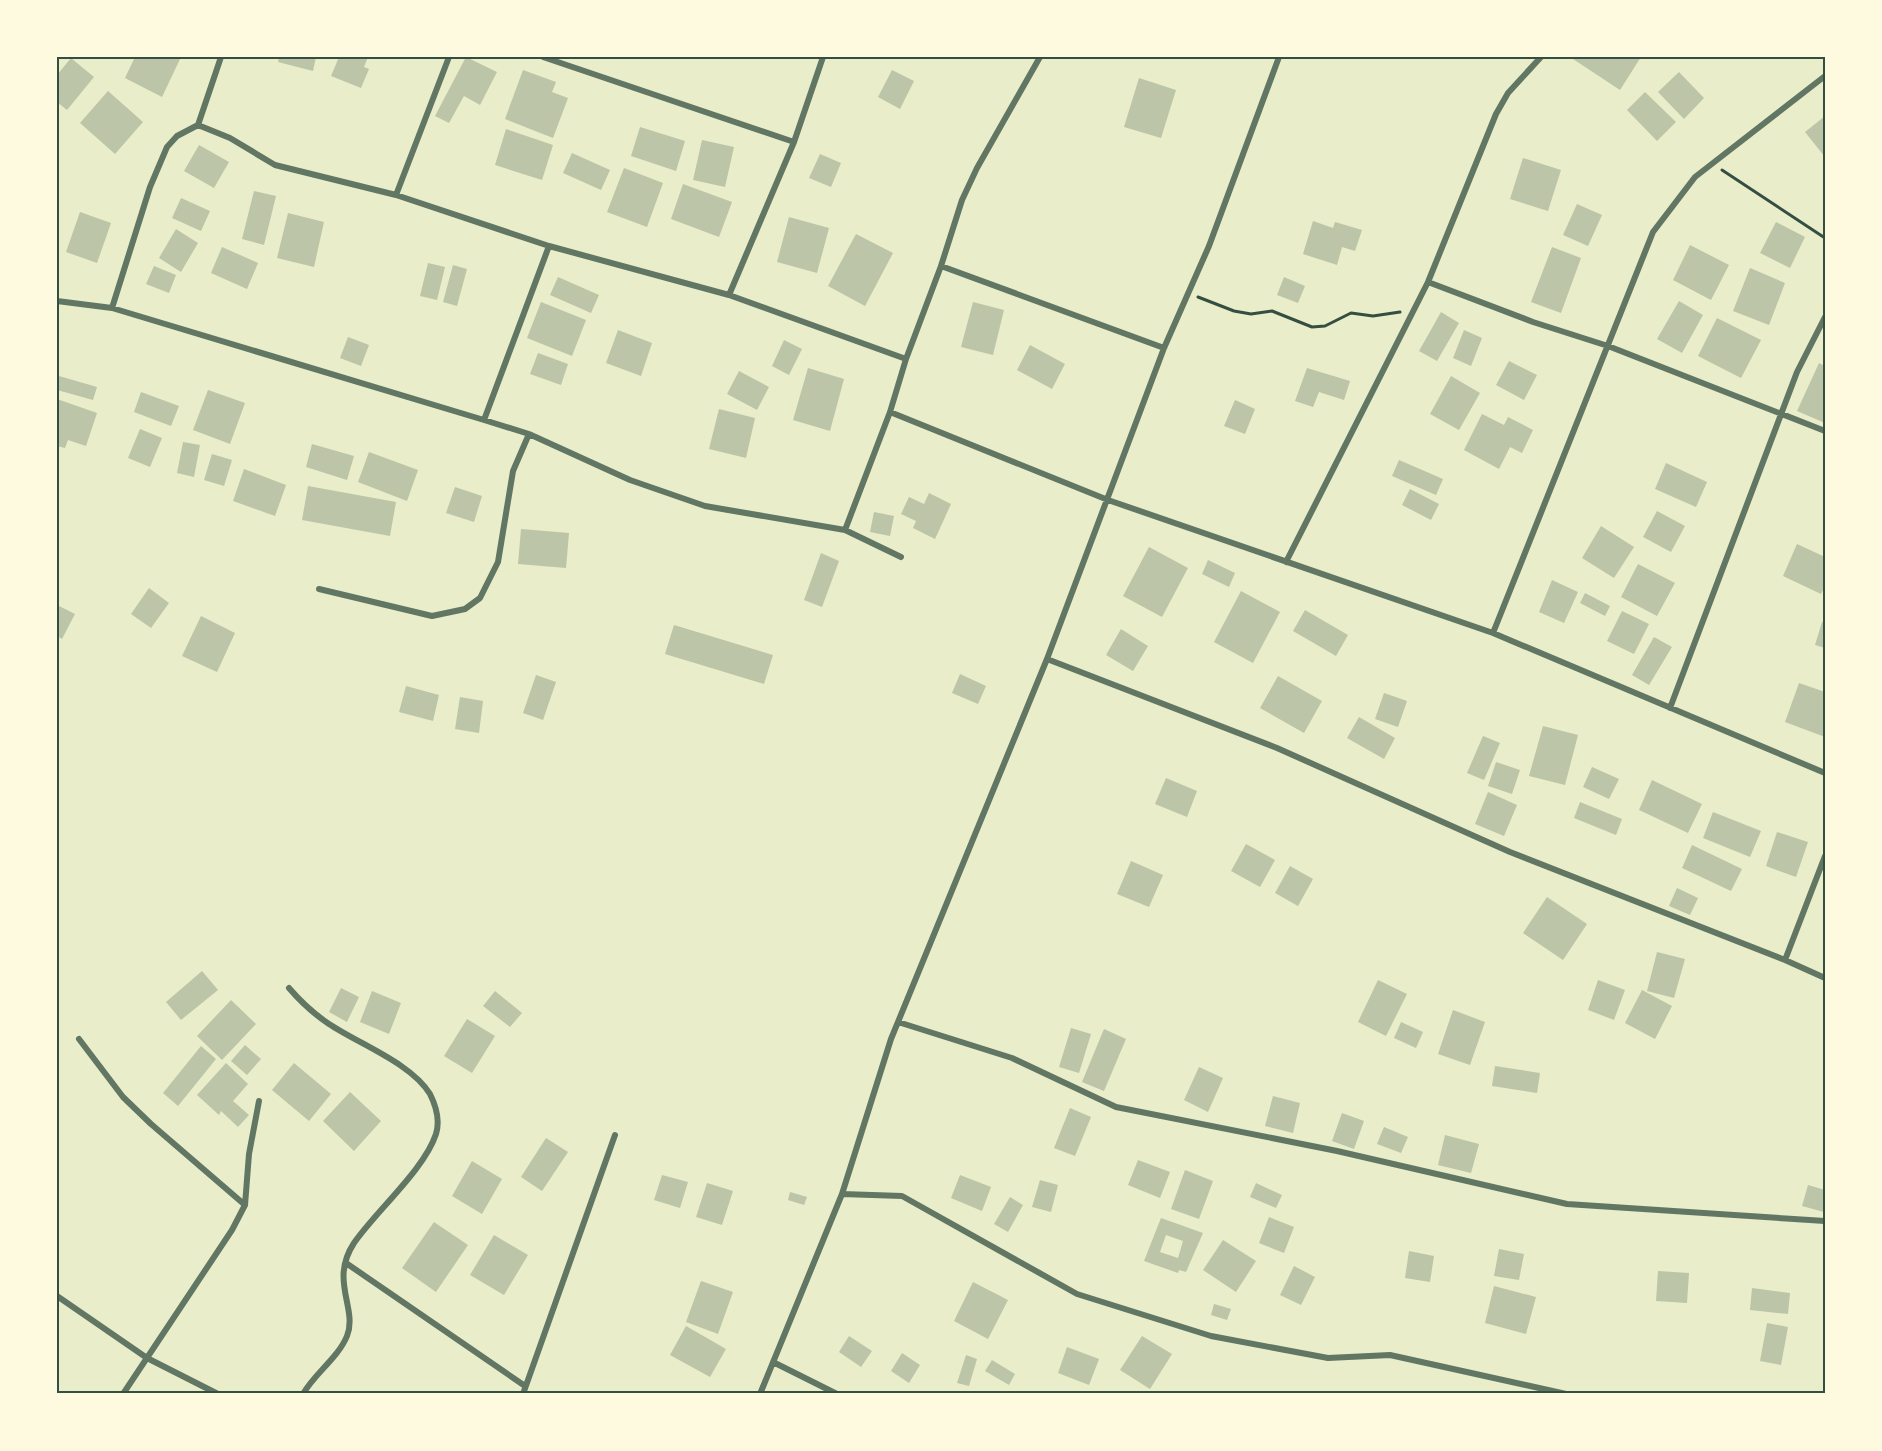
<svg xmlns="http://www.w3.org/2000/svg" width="1882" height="1451" viewBox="0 0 1882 1451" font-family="Figtree,sans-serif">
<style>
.building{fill:#bcc5a7;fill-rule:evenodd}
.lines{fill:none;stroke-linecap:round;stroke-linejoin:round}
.path{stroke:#344e41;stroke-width:3}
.minor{stroke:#617663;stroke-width:6}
.neatline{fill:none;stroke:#344e41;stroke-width:2}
</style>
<rect width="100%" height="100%" fill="#e9edc9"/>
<path class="building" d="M135 57H181L162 97 125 78Z
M279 57H316L313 71 278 62Z
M339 57H368L364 67 369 69 361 88 331 76Z
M466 57 497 72 480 105 464 96 449 123 435 116Z
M1574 57H1641L1620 90 1573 59Z
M71 58 94 77 67 110 57 102V75Z
M523 70 556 82 552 92 568 98 553 138 505 119Z
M892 70 914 81 900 109 878 97Z
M1679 72 1704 98 1684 119 1658 92Z
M1139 78 1176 90 1161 138 1124 127Z
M108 91 143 122 115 154 80 123Z
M1645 92 1676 122 1657 141 1627 110Z
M1825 116V157L1805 132Z
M640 127 685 141 676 171 631 156Z
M506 129 553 145 542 180 495 165Z
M702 140 734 147 725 187 693 180Z
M199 145 229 162 214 188 184 171Z
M572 153 610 170 601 190 563 173Z
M820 154 841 163 831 187 809 178Z
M1523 158 1561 170 1548 211 1510 199Z
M624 168 663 183 647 227 607 212Z
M683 184 732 202 719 237 671 219Z
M254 191 276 196 264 245 242 239Z
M181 198 210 211 201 231 172 218Z
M1577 204 1602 215 1588 246 1563 235Z
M80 212 111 223 97 263 66 252Z
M288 213 324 222 314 267 277 258Z
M789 217 829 228 817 273 777 262Z
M1313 221 1333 228 1335 222 1362 230 1355 251 1342 247 1337 265 1303 254Z
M1776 222 1805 237 1790 268 1760 253Z
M176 229 198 243 181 272 159 258Z
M856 234 893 253 865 306 828 286Z
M1690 245 1729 265 1711 300 1673 280Z
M222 247 258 263 247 289 211 273Z
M1552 247 1581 258 1561 313 1531 302Z
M428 263 445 267 437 300 420 296Z
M453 265 467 269 457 306 443 302Z
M154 266 176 275 169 293 146 284Z
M1750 268 1785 283 1769 325 1733 311Z
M558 277 599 295 591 313 550 295Z
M1284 277 1305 286 1298 303 1277 295Z
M1679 301 1703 315 1682 353 1657 339Z
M541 302 586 320 572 356 527 338Z
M973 302 1004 310 993 355 961 347Z
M1441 312 1459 323 1437 361 1419 351Z
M1717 318 1761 340 1741 378 1698 356Z
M618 330 652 343 641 376 606 363Z
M1464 330 1482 338 1471 366 1453 358Z
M348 337 369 345 361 366 340 358Z
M784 340 802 349 789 375 772 366Z
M1030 345 1065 364 1052 389 1017 370Z
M538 353 568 364 561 385 530 374Z
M1509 361 1537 375 1524 400 1496 385Z
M1819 363 1825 366V423L1797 411Z
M808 368 844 379 830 431 793 420Z
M1307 368 1350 381 1344 400 1319 392 1313 407 1295 401Z
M739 371 769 387 757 410 727 394Z
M59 376 97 387 93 400 57 390Z
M1451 376 1480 393 1459 430 1430 414Z
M208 390 245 403 230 444 193 430Z
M141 392 179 406 171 426 134 412Z
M57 399 97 413 86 446 68 440 65 448 57 446Z
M1235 400 1255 409 1245 434 1224 426Z
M719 409 755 418 746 458 709 449Z
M1482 414 1504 425 1508 417 1533 430 1522 453 1510 447 1499 469 1464 450Z
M140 429 162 438 150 467 128 458Z
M183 442 200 445 194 477 177 473Z
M312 444 354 456 347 480 306 467Z
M369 452 418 470 407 501 358 482Z
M212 454 232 460 224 486 204 480Z
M1399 460 1443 479 1436 495 1392 476Z
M1666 463 1707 482 1696 507 1655 489Z
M244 469 286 485 275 516 233 501Z
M308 486 396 502 390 536 302 520Z
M455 487 482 496 474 522 446 513Z
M1410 489 1439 504 1431 520 1402 505Z
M929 493 951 504 935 539 913 528 916 521 901 514 909 497 924 504Z
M1657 511 1685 526 1671 552 1643 537Z
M874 512 894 516 890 536 870 532Z
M1601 526 1634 547 1614 578 1582 558Z
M521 529 569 533 566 568 518 564Z
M1797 544 1825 557V586L1821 594 1783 576Z
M1149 547 1188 568 1162 617 1123 596Z
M821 553 839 561 822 607 804 600Z
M1208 560 1235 573 1229 587 1202 574Z
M1638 564 1675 583 1657 616 1621 597Z
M1552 580 1578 592 1564 623 1539 612Z
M149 588 169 603 151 628 131 614Z
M1241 591 1280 612 1253 663 1214 642Z
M1585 593 1610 606 1605 616 1580 603Z
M57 605 75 614 62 639 57 636Z
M1305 610 1348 635 1336 656 1293 631Z
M1622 611 1649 624 1634 654 1607 641Z
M201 616 235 633 217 672 182 656Z
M1822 622 1825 623V648L1815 645Z
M674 625 773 655 764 684 665 654Z
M1121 629 1148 646 1133 671 1106 655Z
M1654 637 1672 647 1649 685 1632 675Z
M960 674 986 686 978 704 952 693Z
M536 675 556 682 543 720 523 713Z
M1278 676 1322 701 1304 733 1260 708Z
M1799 683 1825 692V737L1785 722Z
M406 686 439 695 433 721 399 712Z
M1384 693 1407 701 1398 727 1375 719Z
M460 697 483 701 479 733 455 729Z
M1359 717 1395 738 1384 759 1347 738Z
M1543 726 1578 735 1565 785 1529 776Z
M1483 736 1500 743 1484 780 1467 773Z
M1496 762 1520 770 1512 794 1488 786Z
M1592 767 1619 779 1609 799 1583 787Z
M1166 778 1197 791 1187 817 1155 804Z
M1652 780 1702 804 1688 833 1639 810Z
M1488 792 1517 805 1504 836 1475 824Z
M1580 802 1622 819 1616 835 1574 818Z
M1713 812 1761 831 1750 857 1703 838Z
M1777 832 1808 842 1796 877 1766 866Z
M1246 844 1275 860 1260 887 1231 871Z
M1692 845 1742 869 1731 891 1682 868Z
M1131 861 1163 875 1149 907 1117 894Z
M1290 866 1313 879 1298 906 1275 893Z
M1677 888 1698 898 1690 915 1669 906Z
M1547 897 1587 924 1563 960 1523 933Z
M1657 952 1685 959 1674 998 1647 991Z
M202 971 218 990 181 1020 166 1002Z
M1378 980 1407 994 1386 1036 1358 1022Z
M1598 980 1625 990 1614 1020 1588 1010Z
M341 988 359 997 347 1022 329 1012Z
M1642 990 1672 1006 1655 1039 1625 1023Z
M372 991 401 1003 389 1034 360 1022Z
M495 991 522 1013 510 1027 483 1006Z
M231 1000 256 1024 222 1060 197 1036Z
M1453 1010 1485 1022 1470 1065 1438 1054Z
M467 1019 495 1036 472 1073 444 1056Z
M1401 1022 1423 1032 1416 1048 1394 1038Z
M1071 1028 1091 1034 1079 1073 1059 1067Z
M1104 1029 1126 1039 1104 1091 1082 1082Z
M245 1045 261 1059 247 1075 231 1061Z
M201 1046 216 1059 178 1106 163 1093Z
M226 1063 248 1084 233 1101 249 1115 238 1127 221 1111 219 1115 197 1095Z
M294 1063 331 1094 309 1121 272 1090Z
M1495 1066 1540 1073 1537 1093 1492 1086Z
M1199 1067 1223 1078 1208 1112 1184 1100Z
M350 1092 381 1121 354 1151 323 1121Z
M1273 1096 1300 1103 1293 1133 1265 1126Z
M1070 1108 1091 1117 1075 1156 1054 1148Z
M1342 1113 1364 1121 1354 1149 1332 1141Z
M1384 1127 1408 1137 1401 1153 1377 1144Z
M1445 1135 1479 1144 1471 1173 1438 1165Z
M546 1138 568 1152 542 1191 521 1177Z
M1138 1160 1170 1172 1160 1198 1128 1185Z
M472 1161 502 1179 482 1214 452 1196Z
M1185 1170 1213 1181 1199 1219 1171 1209Z
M662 1175 688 1182 680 1208 654 1200Z
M960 1175 991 1187 982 1211 951 1198Z
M1040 1180 1058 1185 1051 1212 1032 1207Z
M707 1183 733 1191 722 1225 696 1217Z
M1256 1183 1282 1195 1276 1208 1250 1197Z
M1808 1185 1825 1190 1824 1212 1802 1206Z
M790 1192 807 1197 804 1205 788 1200Z
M1010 1197 1023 1205 1008 1232 994 1224Z
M1269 1217 1294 1227 1284 1253 1259 1243Z
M1161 1218 1203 1233 1186 1272 1179 1270 1178 1273 1144 1261ZM1166 1235 1183 1241 1178 1258 1160 1252Z
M434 1222 468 1245 436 1292 402 1268Z
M494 1235 528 1255 504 1295 470 1275Z
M1223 1240 1256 1261 1236 1292 1203 1270Z
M1499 1249 1524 1254 1519 1280 1494 1276Z
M1409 1251 1434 1256 1430 1282 1405 1278Z
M1294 1266 1315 1277 1301 1305 1280 1295Z
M1658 1271 1689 1273 1687 1303 1656 1301Z
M701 1281 733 1292 718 1334 686 1322Z
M973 1282 1008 1300 988 1339 954 1321Z
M1494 1286 1536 1297 1526 1334 1485 1323Z
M1752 1288 1790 1293 1788 1314 1750 1310Z
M1214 1304 1231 1309 1227 1320 1211 1315Z
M1767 1323 1788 1327 1781 1365 1760 1361Z
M686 1326 726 1349 710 1377 670 1355Z
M849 1336 872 1351 861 1367 839 1352Z
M1142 1336 1172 1354 1150 1389 1120 1370Z
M1067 1347 1099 1359 1089 1385 1058 1373Z
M902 1353 920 1365 909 1383 891 1371Z
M966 1355 977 1359 969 1386 957 1383Z
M992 1360 1015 1374 1009 1385 985 1371Z"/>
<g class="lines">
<path class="path" d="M1722 170 1825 238
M1198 297 1234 311 1251 314 1272 311 1312 327 1325 326 1351 313 1373 316 1400 312"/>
<path class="minor" d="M543 57 794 142
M198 125 230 138 275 165 396 195 549 246 729 295 906 359
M396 195 449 57
M941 266 1164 348
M1428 282 1533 322 1608 346 1825 431
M729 295 794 142 823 57
M57 301 112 308 484 420 529 434 630 480 705 506 845 530 901 557
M112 308 150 187 167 147 177 136 198 125 221 57
M890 412 1108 500 1493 633 1825 773
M484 420 549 246
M845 530 890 412 906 359 941 266 962 200 977 168 1040 57
M1286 562 1428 282 1496 114 1508 93 1541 57
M319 589 432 616 465 609 480 598 498 562 513 471 529 434
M1493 633 1653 232 1695 177 1825 76
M1047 659 1277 748 1510 852 1785 960 1825 978
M1670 708 1797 372 1825 317
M1785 960 1825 856
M289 988C301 1002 314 1014 329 1024 359 1044 411 1063 430 1094 436 1106 440 1121 436 1134 424 1170 377 1210 354 1243 329 1281 358 1308 347 1336 338 1358 315 1373 303 1394
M898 1022 1012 1058 1116 1107 1337 1151 1567 1204 1825 1221
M79 1039 123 1097 151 1124 245 1205
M842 1194 902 1196 1077 1294 1211 1336 1328 1358 1390 1355 1566 1394
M346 1263 525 1386
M57 1296 147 1358 218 1394
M773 1362 837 1394
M123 1394 232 1230 245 1205 249 1154 259 1101
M523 1394 615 1135
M760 1394 842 1194 891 1039 1047 659 1164 348 1209 246 1279 57"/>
</g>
<rect width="1882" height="1451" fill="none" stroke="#fefae0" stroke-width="117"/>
<rect x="58" y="58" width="1766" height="1334" class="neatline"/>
</svg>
